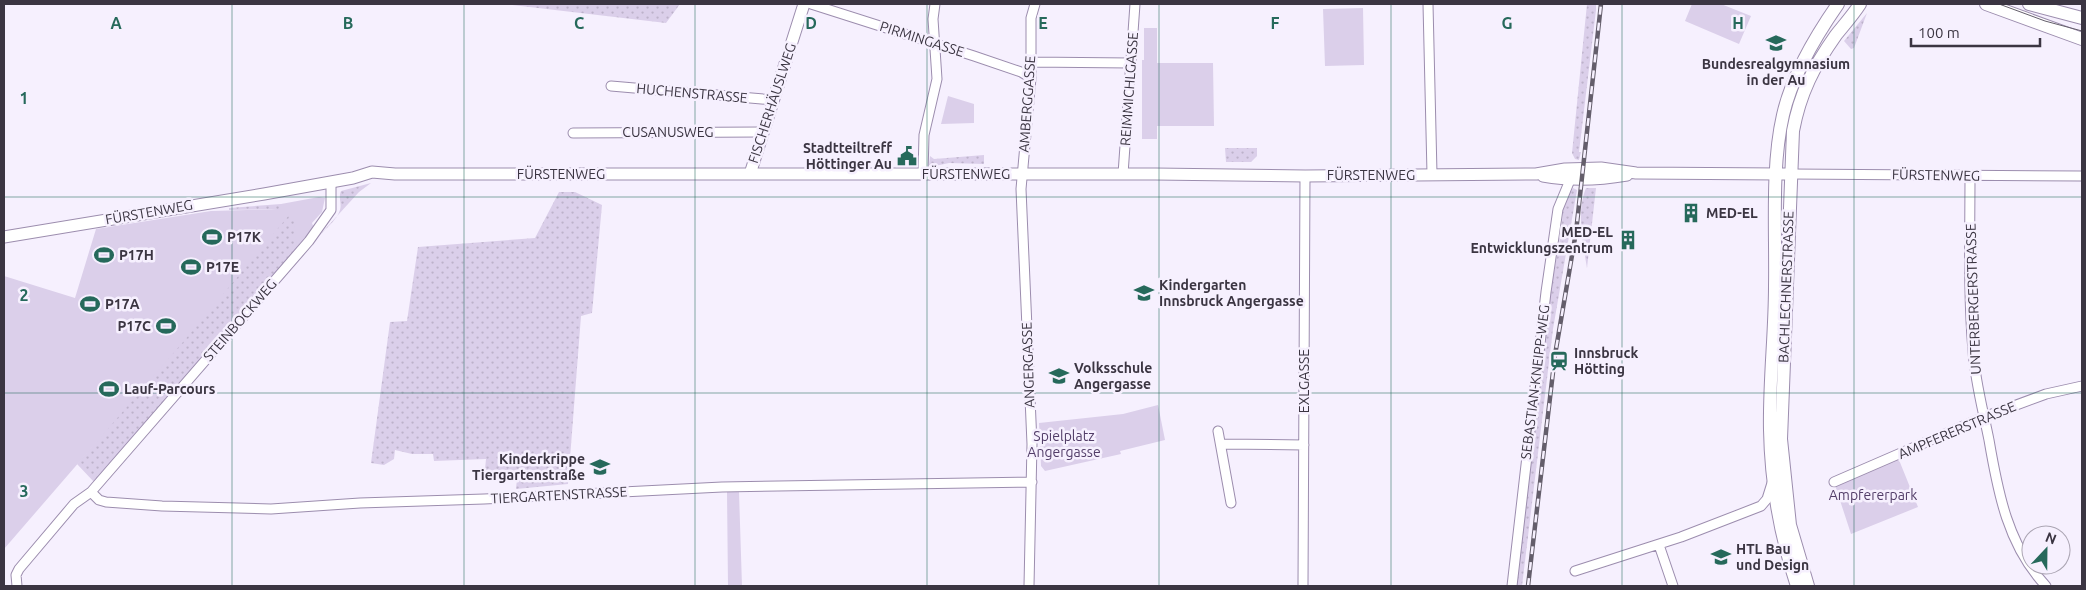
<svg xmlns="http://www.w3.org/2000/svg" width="2086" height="590" viewBox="0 0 2086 590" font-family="Ubuntu,sans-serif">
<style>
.grass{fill:url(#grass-dots)}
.park{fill:#dbcfea}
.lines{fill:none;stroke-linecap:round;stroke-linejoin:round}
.street-casing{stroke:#9c8dae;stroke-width:11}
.secondary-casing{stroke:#9c8dae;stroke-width:13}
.primary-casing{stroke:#9c8dae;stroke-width:14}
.street{stroke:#fff;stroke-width:9}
.secondary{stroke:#fff;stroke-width:11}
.primary{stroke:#fff;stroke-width:12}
.tram{stroke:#645e6b;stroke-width:1}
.rail-casing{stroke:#645e6b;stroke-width:4.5}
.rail{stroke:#f6f0fe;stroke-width:2.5;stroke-dasharray:8;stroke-linecap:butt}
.grid{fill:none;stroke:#26695b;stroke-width:1;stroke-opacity:0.55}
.labels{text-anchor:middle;stroke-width:5;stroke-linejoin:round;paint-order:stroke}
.street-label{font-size:14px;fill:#3b3542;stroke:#f6f0fe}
.poi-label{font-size:14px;font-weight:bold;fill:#3b3542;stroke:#f6f0fe;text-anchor:start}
.park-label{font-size:14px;fill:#523d68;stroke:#f6f0fe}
.grid-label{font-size:16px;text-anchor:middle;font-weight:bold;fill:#26695b;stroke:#f6f0fe;stroke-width:5;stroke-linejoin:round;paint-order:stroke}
</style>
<defs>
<pattern id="grass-dots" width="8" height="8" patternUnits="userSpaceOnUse" patternTransform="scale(1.25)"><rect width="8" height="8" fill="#dbcfea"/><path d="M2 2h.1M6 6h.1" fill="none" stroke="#bdb2ca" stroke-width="1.8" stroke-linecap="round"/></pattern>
</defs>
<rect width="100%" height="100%" fill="#f6f0fe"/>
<path class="grass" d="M503 4H680L666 23Z
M1587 4H1596V10L1579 152H1581L1579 160 1575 159 1572 153Z
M1867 13 1854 48 1851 49 1844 41Z
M1225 148H1257V156L1251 162H1226Z
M984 155V164L949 163 935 166 929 165 930 156 934 159Z
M371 183 359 192 317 238C324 230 337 220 340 210 342 203 338 198 341 191Z
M1573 188 1577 190 1553 329 1522 586H1516L1548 307 1561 232 1564 202Z
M1586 188H1596L1587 268C1583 244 1576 212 1586 188Z
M559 192H575L602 205 592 313 581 316 568 484 516 489 517 478 484 480 486 459 434 461 433 454H412L395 450 394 459 384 465 371 463 390 322 407 321 418 247 535 238Z
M281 204 297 211 313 226 297 249 94 482 77 464 290 213 273 209 229 210V208Z"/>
<path class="park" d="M1692 4H1721L1751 16 1739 44 1685 21Z
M1363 8 1364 65 1325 66 1323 9Z
M1144 28H1157V63H1213L1214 126H1157V139H1142V60H1144Z
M948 96 974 104V123L941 124Z
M319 197 325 198 322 212 312 223 313 226 297 249 294 220 290 214 183 342 4 549V276L75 298 96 229 211 211 280 209 281 204Z
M1158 405 1165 440 1120 451 1121 454 1045 471 1041 466 1039 423 1123 414Z
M1897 455 1918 507 1851 534 1834 482Z
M727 492H739L742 586H728Z"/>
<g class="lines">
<defs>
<path id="street" d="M811 4 974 56 1021 72 1031 78
M1428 4 1432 174
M1031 62 1130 63
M611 86 774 100
M573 133 762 132
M923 174 924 135 937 79 933 19 935 4
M1123 174 1135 4
M1791 174 2082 176
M1970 176C1970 234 1968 293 1973 351 1975 381 1983 410 1989 440 1998 493 2008 546 2046 586
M1218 431 1231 503
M1221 444 1304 445
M1834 482 1984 417 2046 394 2082 386
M91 492 99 500 106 502 162 506 271 509 360 503 484 499 722 487 1032 482
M1659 545 1673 586
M1575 571 1681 537 1761 506 1767 499 1772 483
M17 586 16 575 19 569 74 504 91 492 309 241 331 210V182
M1029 586 1032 444 1021 189 1031 78V18L1035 4
M1303 586 1305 176
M1512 586 1546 292 1558 209 1570 180"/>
<path id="secondary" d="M750 174 804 4
M1543 176C1572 181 1598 180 1627 175
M4 237 264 194 353 178 372 172 395 174H1155L1305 176 1536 174 1565 169 1601 168 1636 173 1791 174"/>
<path id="primary" d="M1986 4 2082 39
M2029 4 2082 18
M1797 586C1780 535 1771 484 1770 430 1769 382 1775 334 1775 286 1776 232 1771 167 1783 115 1792 75 1815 37 1838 4
M1808 586 1790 525 1781 439 1793 131C1800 93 1814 66 1836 35 1844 25 1853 15 1860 4"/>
</defs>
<use href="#street" class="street-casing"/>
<use href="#secondary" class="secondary-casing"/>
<use href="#primary" class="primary-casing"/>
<use href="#street" class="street"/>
<use href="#secondary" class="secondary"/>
<use href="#primary" class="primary"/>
<path class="tram" d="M1999 4 2045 21 2082 31"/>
<defs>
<path id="rail" d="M1528 586 1555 355 1576 232 1601 4"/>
</defs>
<use href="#rail" class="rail-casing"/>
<use href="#rail" class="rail"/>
</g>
<path class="grid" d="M232 4V586M464 4V586M695 4V586M927 4V586M1159 4V586M1391 4V586M1622 4V586M1854 4V586M4 197H2082M4 393H2082"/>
<defs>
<symbol id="school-bare" viewBox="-9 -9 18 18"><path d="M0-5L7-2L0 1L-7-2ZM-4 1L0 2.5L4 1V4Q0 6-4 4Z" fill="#26695b" stroke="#f6f0fe" stroke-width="2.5" paint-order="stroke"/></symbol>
<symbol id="civic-bare" viewBox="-9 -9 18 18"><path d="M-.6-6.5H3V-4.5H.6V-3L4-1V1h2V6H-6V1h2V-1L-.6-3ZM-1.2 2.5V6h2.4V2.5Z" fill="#26695b" stroke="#f6f0fe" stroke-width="2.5" paint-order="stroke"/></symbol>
<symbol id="building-bare" viewBox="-9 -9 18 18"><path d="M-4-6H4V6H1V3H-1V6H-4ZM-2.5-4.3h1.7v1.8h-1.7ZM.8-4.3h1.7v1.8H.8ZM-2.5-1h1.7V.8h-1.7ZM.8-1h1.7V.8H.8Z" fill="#26695b" stroke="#f6f0fe" stroke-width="2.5" paint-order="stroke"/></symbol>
<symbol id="stadium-bare" viewBox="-9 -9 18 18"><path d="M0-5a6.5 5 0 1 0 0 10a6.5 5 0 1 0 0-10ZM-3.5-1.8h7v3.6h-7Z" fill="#26695b" stroke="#f6f0fe" stroke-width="2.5" paint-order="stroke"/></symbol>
<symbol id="station-bare" viewBox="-9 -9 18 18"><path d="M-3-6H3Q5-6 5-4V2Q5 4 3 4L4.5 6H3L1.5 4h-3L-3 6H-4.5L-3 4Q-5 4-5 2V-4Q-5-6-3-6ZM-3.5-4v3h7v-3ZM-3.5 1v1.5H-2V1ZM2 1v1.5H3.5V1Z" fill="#26695b" stroke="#f6f0fe" stroke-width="2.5" paint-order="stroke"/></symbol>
</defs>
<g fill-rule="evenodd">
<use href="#school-bare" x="1762" y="29" width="28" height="28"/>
<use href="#civic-bare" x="893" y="142" width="28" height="28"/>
<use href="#building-bare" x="1677" y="199" width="28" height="28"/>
<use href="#stadium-bare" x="198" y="223" width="28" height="28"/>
<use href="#building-bare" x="1614" y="226" width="28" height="28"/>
<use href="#stadium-bare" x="90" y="241" width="28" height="28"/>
<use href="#stadium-bare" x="177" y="253" width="28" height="28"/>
<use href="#school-bare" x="1130" y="279" width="28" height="28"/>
<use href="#stadium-bare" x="76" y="290" width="28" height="28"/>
<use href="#stadium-bare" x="152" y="312" width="28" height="28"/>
<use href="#station-bare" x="1545" y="347" width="28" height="28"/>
<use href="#school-bare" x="1045" y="362" width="28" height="28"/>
<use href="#stadium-bare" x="95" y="375" width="28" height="28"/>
<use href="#school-bare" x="586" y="453" width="28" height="28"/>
<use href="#school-bare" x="1707" y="543" width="28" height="28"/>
</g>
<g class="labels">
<g class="street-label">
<text transform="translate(922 39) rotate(18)" y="5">PIRMINGASSE</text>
<text transform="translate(1129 89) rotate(-86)" y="5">REIMMICHLGASSE</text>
<text transform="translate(692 93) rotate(5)" y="5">HUCHENSTRASSE</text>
<text transform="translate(772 103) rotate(-72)" y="5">FISCHERHÄUSLWEG</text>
<text transform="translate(1027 104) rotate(-86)" y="5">AMBERGGASSE</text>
<text x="668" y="137">CUSANUSWEG</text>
<text x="561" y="179">FÜRSTENWEG</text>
<text x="966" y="179">FÜRSTENWEG</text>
<text x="1371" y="180">FÜRSTENWEG</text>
<text transform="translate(1936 175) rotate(1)" y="5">FÜRSTENWEG</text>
<text transform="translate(149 212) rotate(-10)" y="5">FÜRSTENWEG</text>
<text transform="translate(1786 287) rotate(-88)" y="5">BACHLECHNERSTRASSE</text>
<text transform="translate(1973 299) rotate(-92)" y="5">UNTERBERGERSTRASSE</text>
<text transform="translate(240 320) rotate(-49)" y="5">STEINBOCKWEG</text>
<text transform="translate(1028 365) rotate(-92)" y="5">ANGERGASSE</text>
<text transform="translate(1304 381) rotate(-90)" y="5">EXLGASSE</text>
<text transform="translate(1535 382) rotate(-83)" y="5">SEBASTIAN-KNEIPP-WEG</text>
<text transform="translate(1957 430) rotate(-23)" y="5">AMPFERERSTRASSE</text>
<text transform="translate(559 495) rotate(-3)" y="5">TIERGARTENSTRASSE</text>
</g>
<g class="poi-label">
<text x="1776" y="69" text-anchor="middle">Bundesrealgymnasium<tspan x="1776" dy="16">in der Au</tspan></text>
<text x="892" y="153" text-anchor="end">Stadtteiltreff<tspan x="892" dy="16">Höttinger Au</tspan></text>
<text x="1706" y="218">MED-EL</text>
<text x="1613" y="237" text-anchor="end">MED-EL<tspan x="1613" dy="16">Entwicklungszentrum</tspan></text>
<text x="227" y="242">P17K</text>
<text x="119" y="260">P17H</text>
<text x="206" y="272">P17E</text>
<text x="1159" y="290">Kindergarten<tspan x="1159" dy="16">Innsbruck Angergasse</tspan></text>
<text x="105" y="309">P17A</text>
<text x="151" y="331" text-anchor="end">P17C</text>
<text x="1574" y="358">Innsbruck<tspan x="1574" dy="16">Hötting</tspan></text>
<text x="1074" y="373">Volksschule<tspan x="1074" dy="16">Angergasse</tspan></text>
<text x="124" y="394">Lauf-Parcours</text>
<text x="585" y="464" text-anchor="end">Kinderkrippe<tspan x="585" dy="16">Tiergartenstraße</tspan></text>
<text x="1736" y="554">HTL Bau<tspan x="1736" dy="16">und Design</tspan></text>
</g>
<g class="park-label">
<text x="1064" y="441">Spielplatz<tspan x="1064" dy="16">Angergasse</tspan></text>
<text x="1873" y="500">Ampfererpark</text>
</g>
</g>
<g class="grid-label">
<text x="116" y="29">A</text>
<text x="348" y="29">B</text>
<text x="579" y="29">C</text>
<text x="811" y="29">D</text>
<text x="1043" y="29">E</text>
<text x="1275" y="29">F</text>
<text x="1507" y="29">G</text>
<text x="1738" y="29">H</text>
<text x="24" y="104">1</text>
<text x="24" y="301">2</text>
<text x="24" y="497">3</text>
</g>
<rect width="2086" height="590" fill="none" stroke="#3b3542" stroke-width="10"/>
<g transform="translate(2046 550) rotate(22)"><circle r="24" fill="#f6f0fe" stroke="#aba5b3"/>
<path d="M0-4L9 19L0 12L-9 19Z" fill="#26695b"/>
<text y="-8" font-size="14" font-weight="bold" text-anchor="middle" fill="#3b3542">N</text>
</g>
<path d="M1911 38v8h129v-8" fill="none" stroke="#3b3542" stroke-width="2.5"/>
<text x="1918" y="38" font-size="15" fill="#3b3542" stroke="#f6f0fe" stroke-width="4" paint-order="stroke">100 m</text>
</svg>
